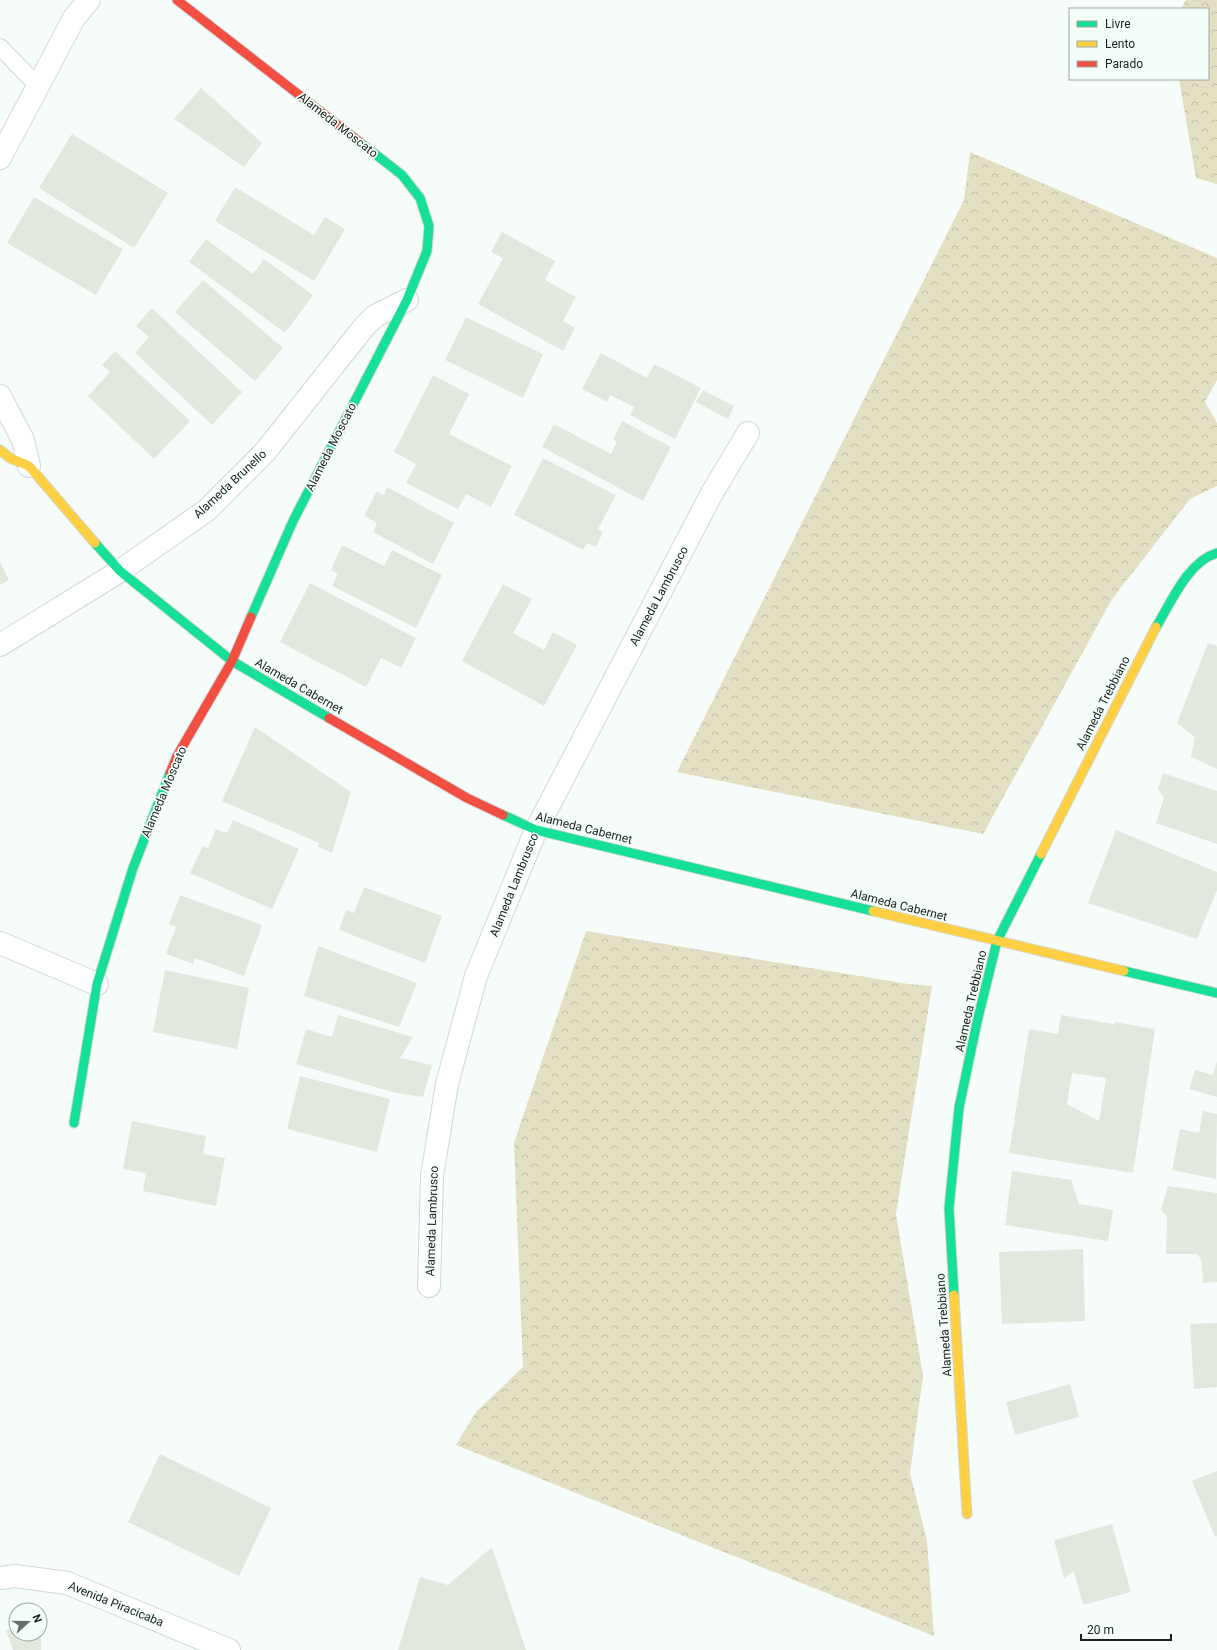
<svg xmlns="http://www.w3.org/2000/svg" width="1217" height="1650" viewBox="0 0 1217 1650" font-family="Roboto,sans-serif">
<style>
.forest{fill:url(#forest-crowns)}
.building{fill:#e1e9de;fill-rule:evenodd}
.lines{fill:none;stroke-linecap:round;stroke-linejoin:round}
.lane-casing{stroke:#d2d7d4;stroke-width:18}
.street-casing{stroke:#d2d7d4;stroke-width:24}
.fast-casing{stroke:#d2d7d4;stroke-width:11}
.slow-casing{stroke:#d2d7d4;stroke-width:11}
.jam-casing{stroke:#d2d7d4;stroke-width:11}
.lane{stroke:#fefffe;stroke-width:16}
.street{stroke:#fefffe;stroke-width:22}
.fast{stroke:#16e098;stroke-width:9}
.slow{stroke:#ffcf43;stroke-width:9}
.jam{stroke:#f24e42;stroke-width:9}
.labels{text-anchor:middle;stroke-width:3.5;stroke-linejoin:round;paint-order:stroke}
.street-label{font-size:12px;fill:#1c201e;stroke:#f4fef9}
</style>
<defs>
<pattern id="forest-crowns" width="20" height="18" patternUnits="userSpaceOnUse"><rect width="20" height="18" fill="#e3dfc3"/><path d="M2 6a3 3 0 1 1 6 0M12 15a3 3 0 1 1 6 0" fill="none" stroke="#c2bfa7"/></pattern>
</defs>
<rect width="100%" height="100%" fill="#f6fcf9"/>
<path class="forest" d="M1186 0H1217V184L1196 178 1179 79H1208V9H1181Z
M970 152 1217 258V380L1205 402 1217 423V486L1190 499 1112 599 983 834 677 772 964 200Z
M586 931 908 984 932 986 896 1214 923 1376 910 1473 927 1541 934 1636 456 1445 476 1412 523 1367 514 1143Z"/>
<path class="building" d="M201 88 262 143 244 167 174 119Z
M72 134 168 193 134 248 39 188Z
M235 187 314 235 325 217 345 229 314 281 215 221Z
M34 197 123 249 96 295 7 243Z
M502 232 555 261 545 280 576 297 563 321 575 328 563 351 478 304 503 258 491 252Z
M206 239 253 274 264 259 313 295 285 333 189 262Z
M203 280 283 348 255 381 175 312Z
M152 308 242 392 212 425 135 353 149 337 136 326Z
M466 317 543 354 523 398 445 360Z
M115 351 190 421 154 459 88 396 110 372 102 365Z
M601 353 647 378 654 364 701 388 675 439 630 415 634 407 610 395 607 402 582 389Z
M433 375 469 394 449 434 512 466 491 507 466 494 458 509 406 483 416 464 394 452Z
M703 390 734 406 728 419 696 402Z
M622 421 671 447 643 501 542 447 554 424 611 454 617 442 613 439Z
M543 458 616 495 598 529 603 532 596 547 587 543 583 550 514 515Z
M387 487 454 523 433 564 373 532 377 523 364 516 377 491 384 495Z
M342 545 384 566 392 550 442 575 416 628 332 586 338 574 331 570Z
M0 561 9 580 0 585Z
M310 583 416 638 401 668 381 658 366 687 280 642Z
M503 584 532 599 513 633 544 650 553 632 577 645 544 706 462 661Z
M1208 643 1217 646V769L1191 757 1195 737 1177 723Z
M255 727 351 792 332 853 318 847 319 843 222 801Z
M1163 773 1217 791V844L1156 823 1164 798 1158 789Z
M233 820 299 849 272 909 190 873 203 846 208 848 216 829 227 833Z
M1116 830 1217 872V890L1197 939 1088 903Z
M364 887 442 916 425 963 339 930 346 910 354 913Z
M180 895 262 925 244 976 195 958 193 964 166 954 176 927 169 924Z
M318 946 417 983 399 1027 304 996Z
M165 970 249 988 237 1049 153 1032Z
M338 1015 413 1037 400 1058 432 1065 423 1097 396 1093 296 1064 306 1029 332 1037Z
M1061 1015 1114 1024 1113 1034 1115 1022 1155 1029 1133 1173 1009 1153 1029 1029 1058 1034ZM1072 1073 1106 1078 1099 1121 1067 1104Z
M1217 1061V1097L1189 1089 1195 1070 1213 1075Z
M300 1076 390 1099 377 1152 287 1129Z
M1203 1111 1217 1114 1216 1179 1172 1170 1180 1129 1199 1133Z
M132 1121 206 1136 203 1154 225 1158 216 1206 143 1191 146 1173 123 1169Z
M1012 1171 1071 1180 1079 1204 1113 1210 1108 1241 1005 1225Z
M1168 1186 1217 1193V1282L1203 1283 1201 1259 1197 1254H1166L1167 1216 1161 1210Z
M1083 1249 1085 1321 1002 1324 999 1252Z
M1217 1323V1387L1194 1389 1190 1324Z
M1070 1384 1079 1417 1015 1435 1006 1402Z
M160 1454 271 1508 239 1576 128 1522Z
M1217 1471V1536L1215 1537 1192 1481Z
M1112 1524 1131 1592 1083 1605 1074 1571 1064 1578 1054 1540Z
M492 1547 526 1650H398L420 1577 448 1585Z
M6 1630H16V1634H41V1650H13Z"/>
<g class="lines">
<defs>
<path id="lane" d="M0 47 38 86"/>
<path id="street" d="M0 158 74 18 89 0
M0 396 23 440 29 466
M0 645 120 571 207 510 265 452 364 327 375 316 407 300
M0 943 97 984
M429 1286 432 1176 447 1084 476 976 536 830 712 493 748 433
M0 1578 15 1576 67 1583 229 1650"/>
<path id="fast" d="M95 543 120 571 232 661 329 718
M251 617 293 521 407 300 427 251 429 226 420 198 402 175 361 143
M1156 627C1171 603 1188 561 1217 553
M503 815 536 830 873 911
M1124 971 1217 993
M74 1123 97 984 133 868 170 773
M954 1295 949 1208 959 1108 977 1022 997 941 1041 854"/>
<path id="slow" d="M0 450 10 458 29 466 95 543
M1041 854 1156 627
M873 911 1124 971
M954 1295 967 1514"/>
<path id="jam" d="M177 0 361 143
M329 718 467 798 503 815
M170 773 177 756 232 661 251 617"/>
</defs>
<use href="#lane" class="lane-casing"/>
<use href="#street" class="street-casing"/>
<use href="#fast" class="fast-casing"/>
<use href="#slow" class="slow-casing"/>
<use href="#jam" class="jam-casing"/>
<use href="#lane" class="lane"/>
<use href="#street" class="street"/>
<use href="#fast" class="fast"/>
<use href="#slow" class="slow"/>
<use href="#jam" class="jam"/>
</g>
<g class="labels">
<g class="street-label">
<text transform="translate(338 125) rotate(38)" y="4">Alameda Moscato</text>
<text transform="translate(331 447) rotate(-63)" y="4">Alameda Moscato</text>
<text transform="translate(230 484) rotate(-43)" y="4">Alameda Brunello</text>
<text transform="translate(659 596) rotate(-62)" y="4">Alameda Lambrusco</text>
<text transform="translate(299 686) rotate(30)" y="4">Alameda Cabernet</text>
<text transform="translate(1103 703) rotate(-63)" y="4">Alameda Trebbiano</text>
<text transform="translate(164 792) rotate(-67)" y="4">Alameda Moscato</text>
<text transform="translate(584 828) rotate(14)" y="4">Alameda Cabernet</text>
<text transform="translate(514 885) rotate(-68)" y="4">Alameda Lambrusco</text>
<text transform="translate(899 905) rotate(14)" y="4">Alameda Cabernet</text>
<text transform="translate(971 1001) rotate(-77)" y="4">Alameda Trebbiano</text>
<text transform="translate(432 1221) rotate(-88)" y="4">Alameda Lambrusco</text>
<text transform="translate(944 1325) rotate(-94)" y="4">Alameda Trebbiano</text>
<text transform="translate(116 1604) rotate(22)" y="4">Avenida Piracicaba</text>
</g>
</g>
<rect x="1069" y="8" width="140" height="72" fill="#f4fef9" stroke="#9ea5a1"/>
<rect x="1077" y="21" width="20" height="6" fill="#16e098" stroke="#9ea5a1"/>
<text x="1105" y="28" font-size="12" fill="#1c201e">Livre</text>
<rect x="1077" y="41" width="20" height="6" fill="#ffcf43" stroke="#9ea5a1"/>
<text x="1105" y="48" font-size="12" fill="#1c201e">Lento</text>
<rect x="1077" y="61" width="20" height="6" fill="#f24e42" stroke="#9ea5a1"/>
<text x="1105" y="68" font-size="12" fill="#1c201e">Parado</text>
<g transform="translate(28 1622) rotate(69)"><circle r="19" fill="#f4fef9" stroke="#9ea5a1"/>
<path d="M0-3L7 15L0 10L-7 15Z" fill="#686d6b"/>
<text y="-6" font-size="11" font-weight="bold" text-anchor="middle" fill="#1c201e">N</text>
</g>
<path d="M1081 1634v6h90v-6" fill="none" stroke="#1c201e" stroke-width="2"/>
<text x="1087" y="1634" font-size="12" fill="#1c201e" stroke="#f4fef9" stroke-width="3" paint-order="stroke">20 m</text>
</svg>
